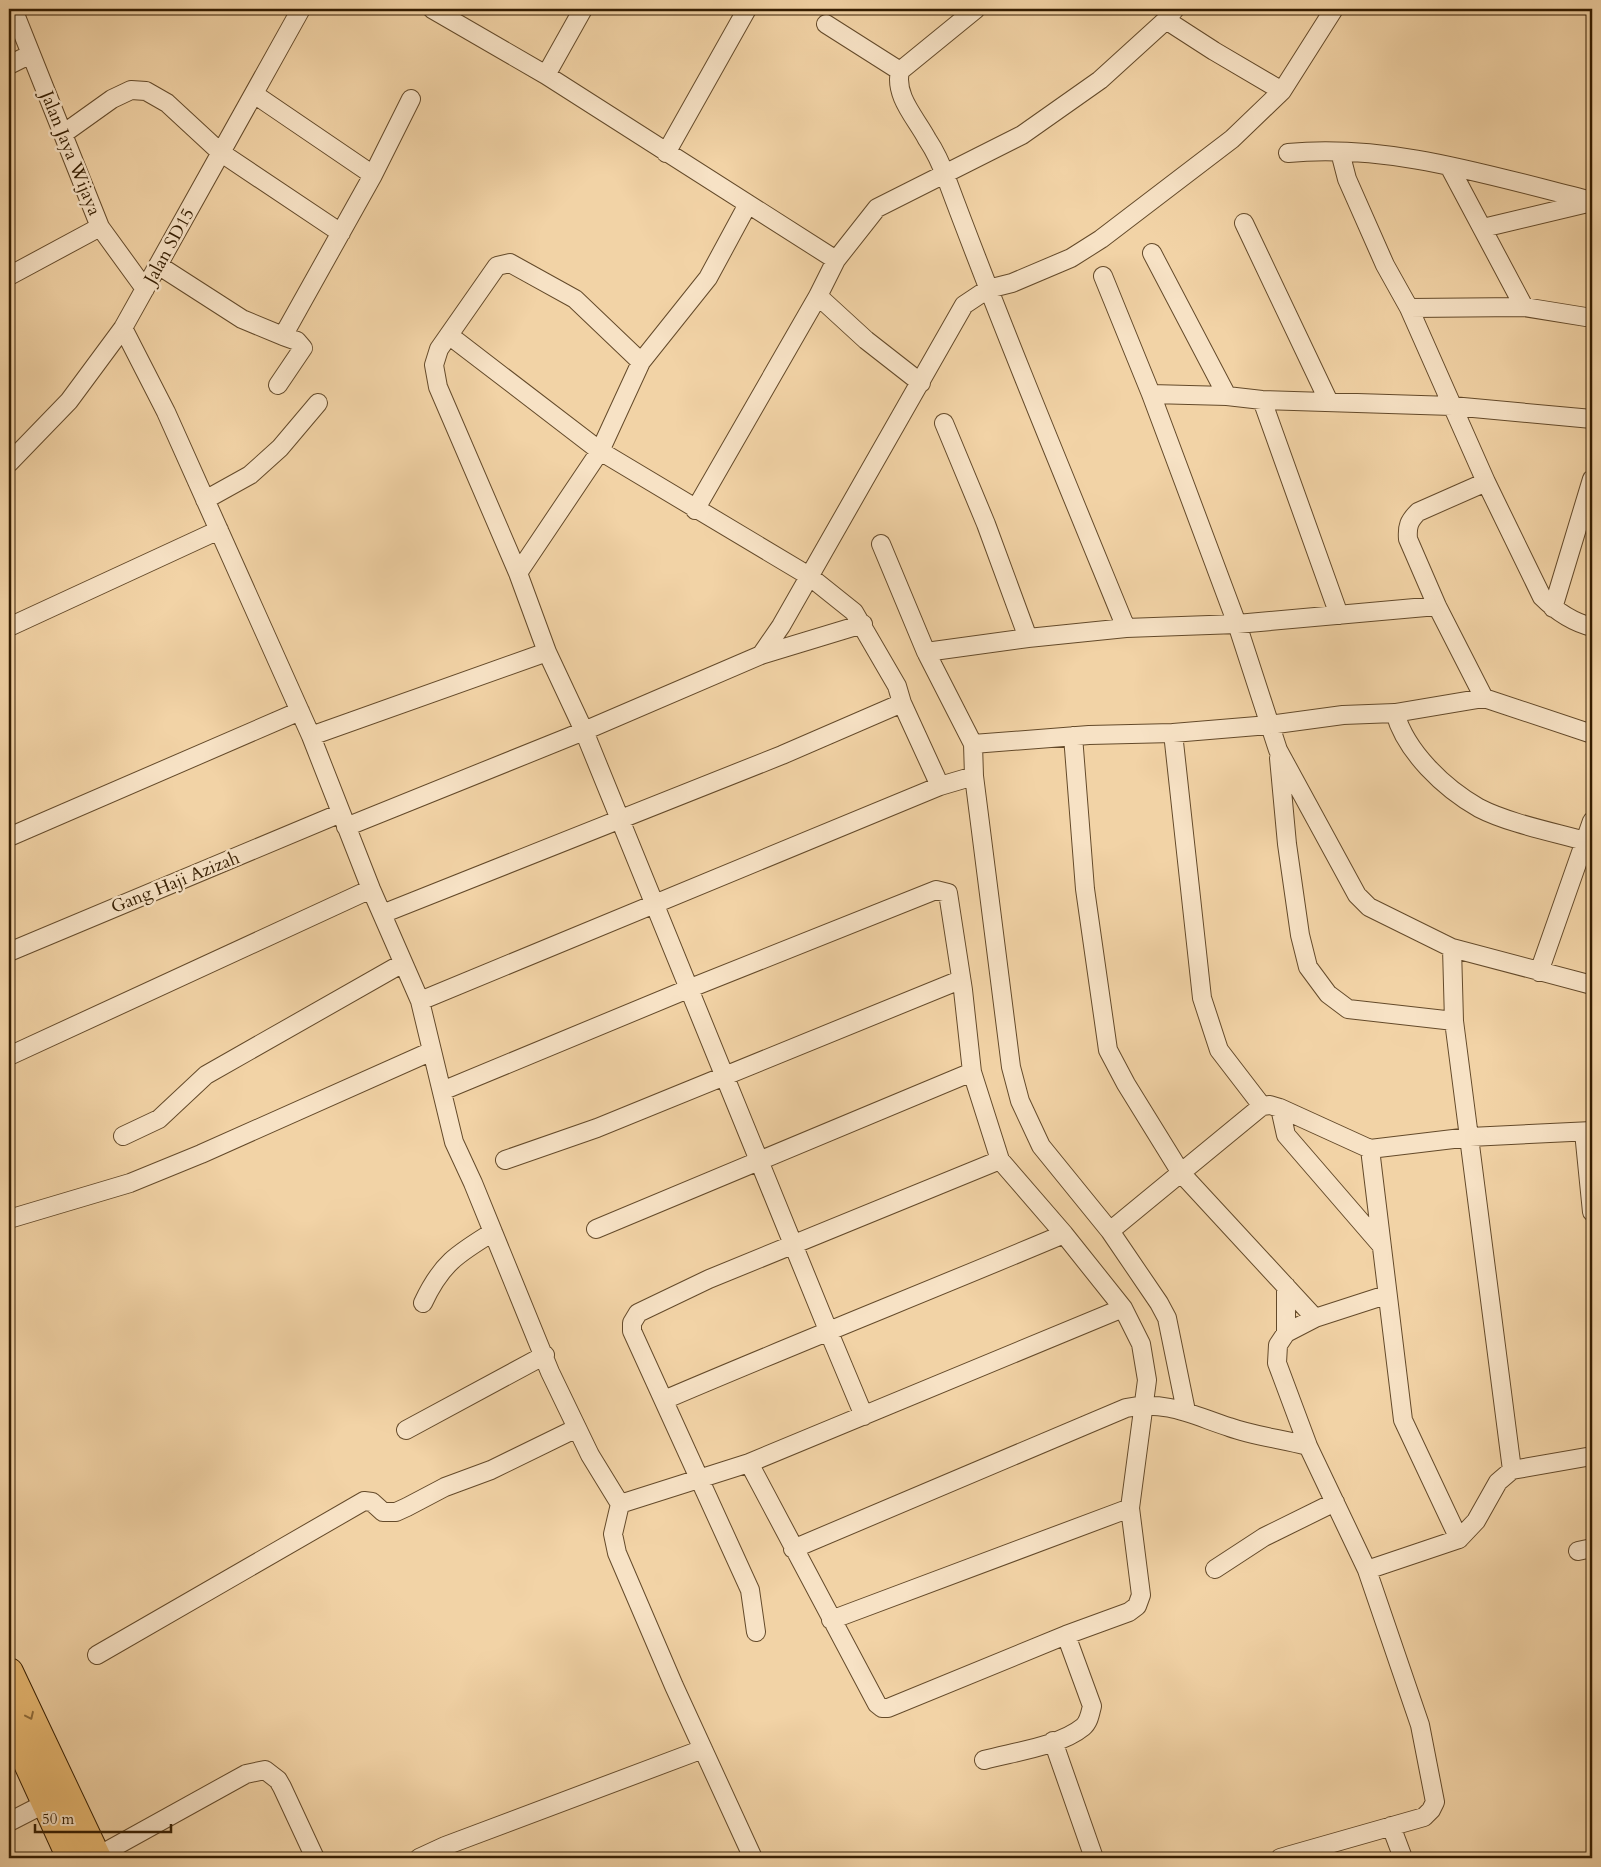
<svg xmlns="http://www.w3.org/2000/svg" width="1601" height="1867" viewBox="0 0 1601 1867" font-family="Cardo,serif">
<style>
.lines{fill:none;stroke-linecap:round;stroke-linejoin:round}
.minor-casing{stroke:#644a2a;stroke-width:20}
.trunk-casing{stroke:#351d01;stroke-width:30}
.minor{stroke:#f7e2c5;stroke-width:18}
.trunk{stroke:#e9ba73;stroke-width:28}
.oneway{stroke:#8f6c3a}
.labels{text-anchor:middle;stroke-width:5;stroke-linejoin:round;paint-order:stroke}
.street-label{font-size:18px;fill:#351d01;stroke:#f7e2c5}
</style>
<rect width="100%" height="100%" fill="#f2d3a6"/>
<filter id="stains"><feTurbulence type="fractalNoise" baseFrequency=".004" numOctaves="4"/><feColorMatrix values="0 0 0 0 .2 0 0 0 0 .09 0 0 0 0 .02 0 0 0 .5 -.17"/></filter>
<radialGradient id="worn" r=".72"><stop offset=".6" stop-color="#630" stop-opacity="0"/><stop offset="1" stop-color="#630" stop-opacity=".3"/></radialGradient>
<g class="lines">
<defs>
<path id="minor" d="M13 9 100 227 145 289
M432 9 546 75 836 260
M976 9 900 71C894 96 916 118 927 139 935 151 942 166 947 180 1003 330 1065 479 1126 628
M1166 20 1214 51 1282 91
M826 24 900 71
M9 65 31 54
M546 75 583 9
M254 94 373 175
M63 134 112 99 131 90 146 91 167 103 220 152 341 233
M1340 152 1347 179 1385 265 1409 308 1486 482 1542 597C1557 612 1572 622 1592 627
M666 153 747 9
M1288 153C1391 143 1494 177 1592 201
M1449 166 1524 307
M1244 223 1329 402
M1483 228 1592 202
M1152 253 1227 396 1262 400 1452 406 1592 419
M158 265 242 319 283 336 373 175 411 99
M9 276 100 227
M1103 276 1151 394 1237 624 1278 750 1357 895 1369 907 1452 948 1592 985
M818 296 866 340 921 383
M1409 308 1524 307 1592 318
M123 328 166 412 311 736 371 889 420 1001 454 1142 473 1183 550 1372 590 1455 620 1504 613 1534 617 1553 674 1686 753 1858
M450 336 600 451 809 576 854 612 897 686 902 703 940 786
M641 362 708 278 748 204
M278 385 303 348 297 341 283 336
M1151 394 1227 396
M1262 400 1339 615
M944 423 986 524 1028 638
M9 463 69 401 123 328 301 9
M205 500 250 475 280 448 318 403
M695 510 818 296 836 260 877 208 1022 135 1100 80 1166 20 1175 9
M881 544 926 652 973 744 974 776 1011 1067 1020 1101 1041 1146 1110 1231
M518 573 600 451 641 362 575 299 510 263 497 266 439 349 434 365 438 387 518 573 547 652 584 731 828 1330 864 1416
M1553 608 1592 479
M9 627 219 530
M926 652 1028 638 1126 628 1237 624 1437 606
M761 655 863 624
M1484 698 1437 606 1408 539C1407 526 1409 521 1418 512L1486 482
M1395 713C1406 752 1444 788 1479 808 1508 823 1553 832 1585 841
M1173 733 1202 998 1219 1050 1262 1106
M311 736 547 652
M1073 736 1085 889 1108 1050 1126 1084 1181 1173 1315 1318
M973 744 1089 735 1173 733 1269 725 1343 715 1395 713 1484 698 1592 734
M1279 758 1287 844 1300 935 1308 967 1328 994 1348 1009 1454 1021
M346 827 584 731 761 655 781 626 964 305 988 289 1012 283 1071 258 1101 239 1232 139 1282 91 1334 9
M9 837 300 711
M382 914 782 755 902 703
M1452 948 1454 1021 1512 1470
M9 952 341 813
M1539 972 1592 821
M420 1001 940 786 974 776
M9 1056 371 889
M442 1091 688 989 936 890 948 893 963 990 972 1072 1000 1160 1064 1234 1123 1308 1141 1344 1147 1380 1130 1508 1141 1595 1137 1606 1129 1612 1066 1635 888 1708H882L877 1704 749 1463
M1280 1108 1286 1135 1381 1245
M1584 1132 1592 1212
M123 1136 159 1119 206 1075 403 963
M1370 1149 1403 1420 1459 1539
M505 1160 597 1128 960 980
M9 1219 130 1183 201 1154 432 1051
M596 1229 972 1072
M1286 1286V1333
M423 1303C441 1264 457 1254 493 1232
M664 1400C797 1343 931 1290 1064 1234
M1186 1411 1167 1318 1159 1303 1110 1231 1262 1106 1270 1105 1280 1108 1370 1149 1470 1137 1592 1131
M406 1430 545 1355
M620 1504 749 1463 1123 1308
M793 1549 1126 1408C1166 1400 1192 1415 1229 1427 1254 1436 1282 1439 1308 1446
M1578 1551 1592 1548
M1215 1569 1264 1537 1335 1502
M1367 1570 1459 1539 1476 1521 1498 1482 1512 1470 1592 1456
M831 1620 1130 1508
M756 1632 750 1590 632 1331V1323L638 1313 709 1279 1000 1160
M97 1655 364 1501 372 1502 383 1512H396L407 1507 445 1487 491 1470 577 1428
M1053 1741 1094 1858
M984 1760C1013 1752 1060 1746 1083 1727 1089 1722 1090 1714 1092 1706L1066 1635
M9 1822 46 1803
M1391 1826 1403 1858
M96 1857 246 1774 265 1770 278 1780 282 1787 315 1858
M419 1858 445 1846 703 1749
M1280 1858 1424 1817 1431 1810 1435 1802 1420 1725 1367 1570 1308 1446 1277 1363 1278 1345 1286 1333 1315 1318 1386 1295"/>
<path id="trunk" d="M9 1672 97 1858
M9 1722 71 1858"/>
</defs>
<use href="#minor" class="minor-casing"/>
<use href="#trunk" class="trunk-casing"/>
<use href="#minor" class="minor"/>
<use href="#trunk" class="trunk"/>
</g>
<defs><path id="oneway-chevron" d="M-2-3.5L2.5 0L-2 3.5" fill="none" stroke-width="1.6" stroke-linecap="round" stroke-linejoin="round" transform="scale(1.25)"/></defs>
<use class="oneway" href="#oneway-chevron" transform="translate(30 1716) rotate(65)"/>
<g class="labels">
<g class="street-label">
<text transform="translate(71 153) rotate(68)" y="6">Jalan Jaya Wijaya</text>
<text transform="translate(169 246) rotate(-61)" y="6">Jalan SD15</text>
<text transform="translate(175 882) rotate(-22)" y="6">Gang Haji Azizah</text>
</g>
</g>
<rect width="1601" height="1867" fill="none" stroke="#f2d3a6" stroke-width="30"/>
<rect x="10" y="10" width="1581" height="1847" fill="none" stroke="#351d01" stroke-width="2.5"/>
<rect x="15" y="15" width="1571" height="1837" fill="none" stroke="#351d01"/>
<path d="M35 1824v8h136v-8" fill="none" stroke="#351d01" stroke-width="2.5"/>
<text x="42" y="1824" font-size="15" fill="#351d01" stroke="#f7e2c5" stroke-width="4" paint-order="stroke">50 m</text>
<rect width="100%" height="100%" filter="url(#stains)"/>
<rect width="100%" height="100%" fill="url(#worn)"/>
</svg>
